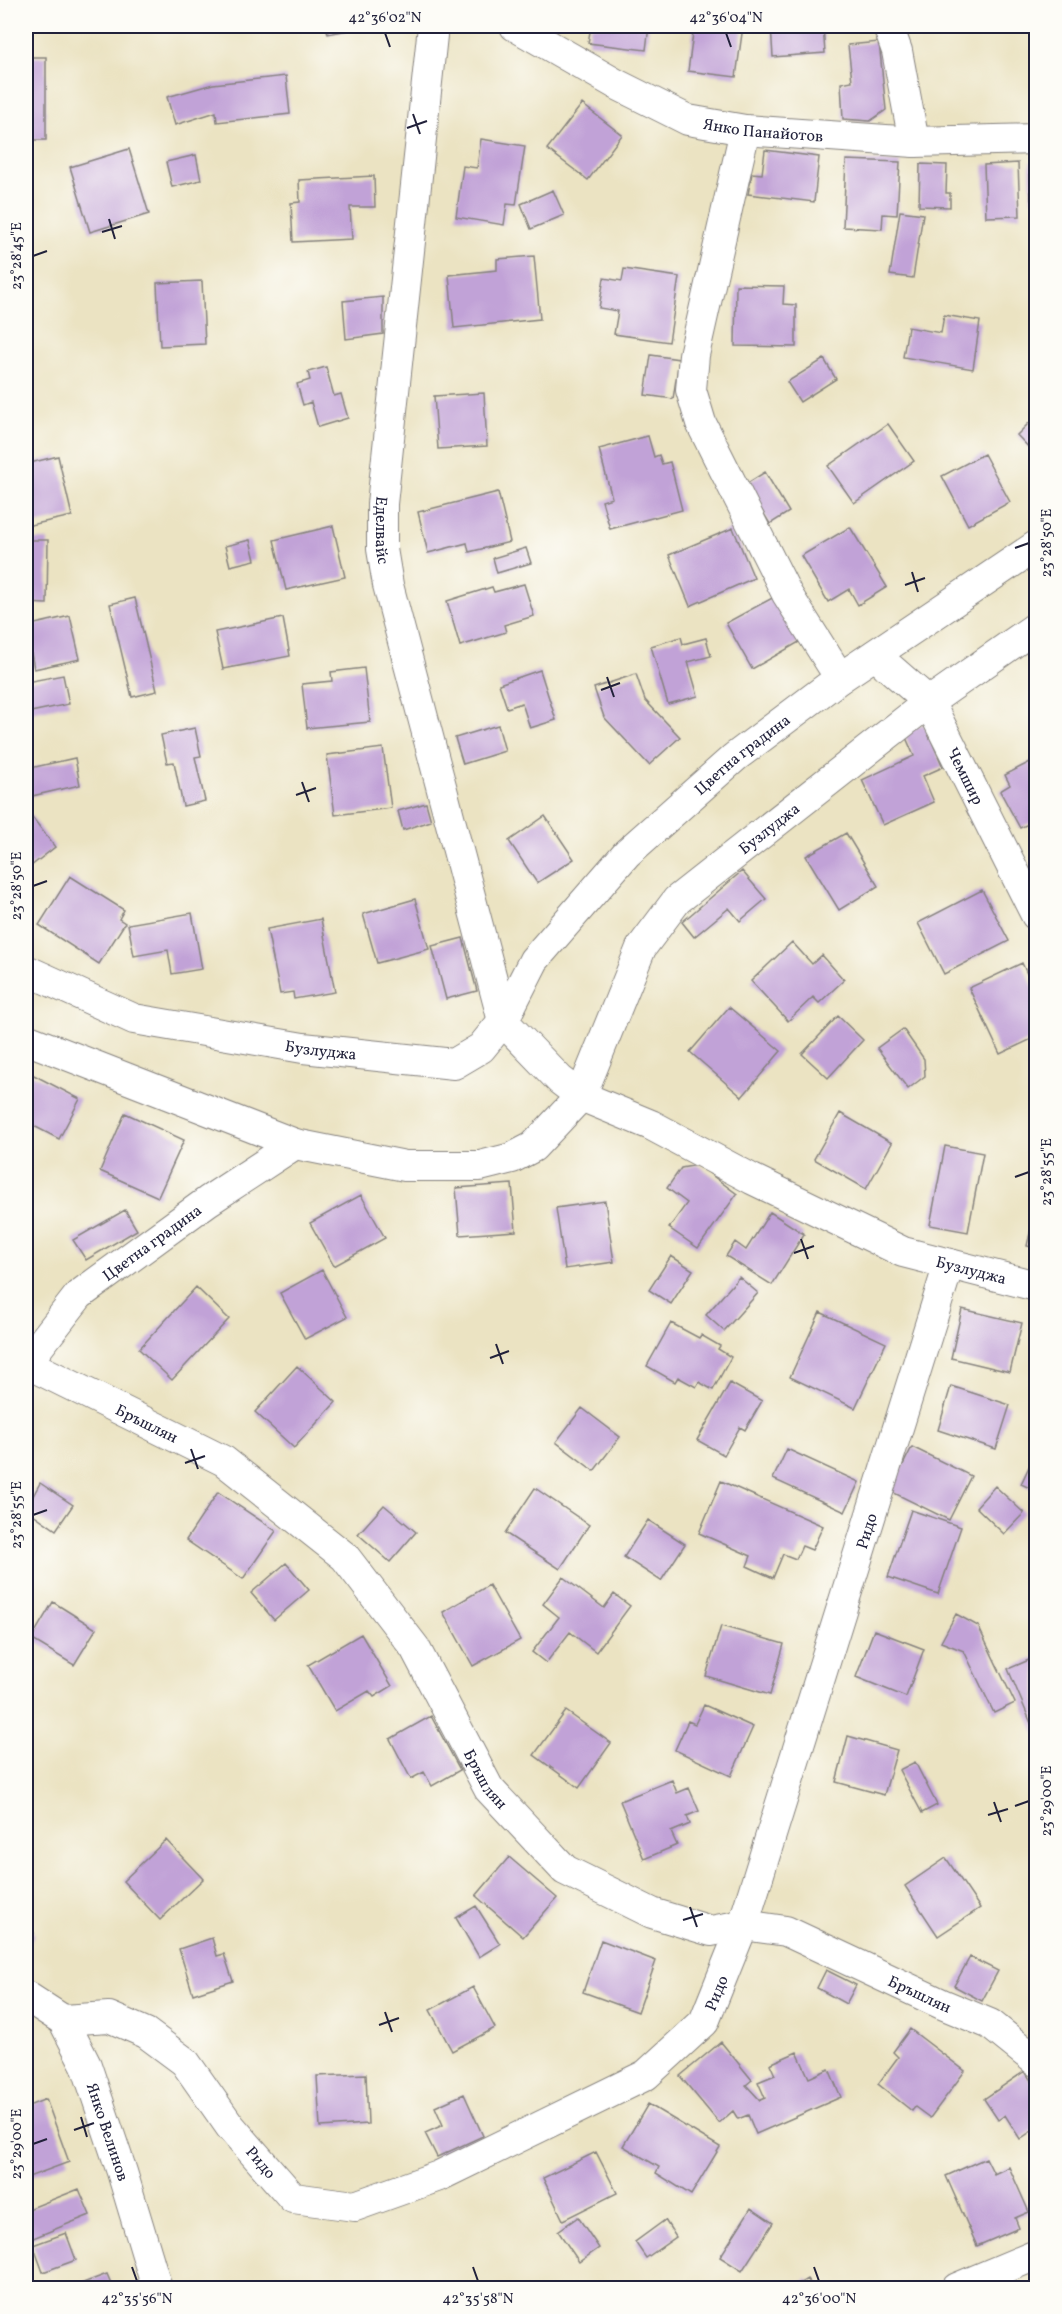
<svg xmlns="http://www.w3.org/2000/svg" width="1062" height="2314" viewBox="0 0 1062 2314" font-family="Vollkorn,serif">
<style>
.building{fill:#c1a2d7}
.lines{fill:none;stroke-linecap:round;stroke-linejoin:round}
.minor-casing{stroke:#86827e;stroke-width:32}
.minor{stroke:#fff;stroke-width:30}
.ticks{fill:none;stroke:#22223b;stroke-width:2}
.labels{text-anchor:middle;stroke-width:4.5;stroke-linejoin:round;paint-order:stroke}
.street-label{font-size:16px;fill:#22223b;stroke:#fdfcf7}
.neatline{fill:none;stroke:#22223b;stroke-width:2}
.ticks-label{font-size:15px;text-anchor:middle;fill:#22223b}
</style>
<rect width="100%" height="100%" fill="#fdfcf7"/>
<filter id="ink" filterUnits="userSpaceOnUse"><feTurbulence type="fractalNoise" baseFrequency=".0167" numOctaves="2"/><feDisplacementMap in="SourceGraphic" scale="12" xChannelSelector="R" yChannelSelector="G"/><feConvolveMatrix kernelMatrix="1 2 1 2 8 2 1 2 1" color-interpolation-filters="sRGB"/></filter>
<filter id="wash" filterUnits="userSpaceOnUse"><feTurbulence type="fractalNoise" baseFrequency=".008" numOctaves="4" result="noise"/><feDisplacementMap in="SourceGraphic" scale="24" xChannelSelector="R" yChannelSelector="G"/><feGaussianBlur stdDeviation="1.35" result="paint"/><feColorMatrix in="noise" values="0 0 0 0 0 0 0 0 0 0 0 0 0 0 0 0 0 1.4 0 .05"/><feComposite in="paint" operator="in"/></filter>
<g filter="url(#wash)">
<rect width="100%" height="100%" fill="#ebe3c2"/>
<g id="blocks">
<path class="building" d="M326 26H365V27L328 34Z
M591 26H649L646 50 588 43Z
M694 26H743L736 77 688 71Z
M771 26H823L825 53 773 57Z
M903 26H945V30L905 33Z
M879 42 886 110 870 121 843 119 841 83 852 81 848 45Z
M26 57H46V140H26Z
M286 76 290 114 217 122 216 112 175 125 167 97 213 84Z
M582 104 622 135 588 180 547 149Z
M481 139 525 146 516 205 507 204 504 225 456 217 463 166 477 168Z
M129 149 149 214 90 232 70 167Z
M765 150 819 157 814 202 748 194 752 173 762 174Z
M196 155 201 180 172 187 166 162Z
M846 160 900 162 897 215 883 214 882 229 843 227Z
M1030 162H1036V200H1031Z
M1018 163 1020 216 986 217 984 165Z
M920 164 947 165 946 193H950V207L919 206Z
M374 176 375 207H350L352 239 293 242 291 203 300 202 299 180Z
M553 190 564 215 531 229 521 204Z
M900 211 923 214 913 278 890 275Z
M534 256 540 319 454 328 449 275 497 270V259Z
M624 269 679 277 669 342 614 334 618 311 599 308 604 278 622 281Z
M202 281 205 344 160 346 157 283Z
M736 285 784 286 783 304 796 305V347L735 346Z
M383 297V334L346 339 343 301Z
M944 315 980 321 973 369 903 357 908 327 941 333Z
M651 355 679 359 673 399 645 395Z
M824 359 836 379 800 402 787 382Z
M326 367 334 396 341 394 348 418 318 427 311 402 303 405 297 384 310 380 308 372Z
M484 393 487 446 438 449 434 396Z
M1036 416V455L1017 435Z
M888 424 914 461 854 503 828 466Z
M648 436 654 457 659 455 662 464 670 462 682 510 610 529 602 501 612 498 599 449Z
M984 454 1010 502 968 525 942 476Z
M58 456 72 516 26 526V464Z
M765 472 789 512 770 524 746 484Z
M498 492 510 542 469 552 467 543 428 553 418 512Z
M333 526 345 577 286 590 274 540Z
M850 527 887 587 858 605 849 589 828 602 801 556Z
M733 528 754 578 690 606 669 555Z
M26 540H48L47 604 26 603Z
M250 540 255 560 230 566 225 546Z
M526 548 531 563 497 573 493 558Z
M524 584 534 616 504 625 506 632 460 646 447 601 492 587 494 592Z
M776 596 801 641 752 669 726 623Z
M135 598 157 691 132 697 110 604Z
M70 616 80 659 34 669 26 626Z
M283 618 290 656 223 669 215 632Z
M681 637 683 644 706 638 711 656 688 662 698 696 668 704 651 646Z
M364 668 370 722 307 728 302 684 332 681 331 672Z
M540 670 556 720 530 728 522 703 507 708 499 684Z
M636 674 645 700 680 737 649 765 604 717 594 688Z
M63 675 69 704 26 713V682Z
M924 724 943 767 923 776 934 802 883 825 862 780 914 756 904 733Z
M498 725 505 751 463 764 455 738Z
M195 728 201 756 195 757 205 801 183 806 174 762 167 763 161 735Z
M383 748 391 808 335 815 327 755Z
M75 758 80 785 32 796 26 769Z
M1036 759V836L1030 823 1020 828 1000 791 1010 785 1005 775Z
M426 803 431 821 403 830 398 811Z
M26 809 55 847 26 870Z
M545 816 574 859 537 883 509 841Z
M846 833 878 886 839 910 806 856Z
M742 871 766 899 740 921 729 908 694 937 682 922Z
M70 876 124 910 119 919 125 923 99 964 39 925Z
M982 890 1009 941 944 974 918 923Z
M415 899 429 949 377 963 363 914Z
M192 913 202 969 172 974 168 950 134 956 128 924Z
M321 919 335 992 294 999 293 992 280 994 267 929Z
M463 938 477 991 446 999 432 946Z
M792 942 812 964 822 955 844 980 819 1003 813 997 788 1021 751 981Z
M1022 963 1036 993V1037L1000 1054 969 988Z
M729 1007 781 1051 742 1097 690 1052Z
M838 1016 863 1040 828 1078 802 1054Z
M903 1029 924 1059 925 1076 908 1089 877 1048Z
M26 1071 80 1099 59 1139 26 1122Z
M125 1113 184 1140 158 1197 100 1171Z
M840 1113 892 1143 866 1189 814 1159Z
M945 1146 983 1153 968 1232 930 1225Z
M698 1165 737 1194 698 1248 669 1228 687 1203 667 1188 681 1168Z
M512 1184 516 1231 460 1235 456 1188Z
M361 1195 385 1238 334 1266 310 1223Z
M605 1201 614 1262 565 1269 556 1208Z
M1036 1207V1248L1027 1246Z
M125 1210 137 1230 86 1260 73 1240Z
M770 1212 804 1234 772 1285 726 1256 735 1242 746 1250Z
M671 1256 693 1270 671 1304 649 1290Z
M322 1270 347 1317 305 1339 280 1293Z
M739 1277 758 1293 724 1331 706 1315Z
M196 1287 229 1319 172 1380 139 1349Z
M962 1309 1022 1323 1010 1372 951 1358Z
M820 1312 886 1343 855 1408 790 1377Z
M671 1323 699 1338 701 1335 720 1346 718 1349 731 1357 713 1390 699 1382 696 1387 678 1377 675 1382 647 1366Z
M297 1366 336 1402 294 1448 255 1412Z
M730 1383 762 1401 745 1430 740 1427 724 1455 697 1440Z
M951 1386 1010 1405 996 1449 938 1430Z
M582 1408 620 1437 594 1471 556 1442Z
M912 1447 971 1476 949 1520 890 1491Z
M787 1449 859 1482 845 1512 773 1479Z
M1034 1456 1036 1458V1491L1021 1484Z
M721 1481 823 1526 812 1550 802 1546 796 1559 783 1554 773 1578 747 1566 751 1556 699 1533Z
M40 1483 73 1505 56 1530 26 1509Z
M995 1486 1024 1513 1004 1534 976 1507Z
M535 1488 589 1525 560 1569 505 1533Z
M218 1492 276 1531 243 1579 186 1540Z
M384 1505 416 1532 390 1562 358 1534Z
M911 1510 961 1527 938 1594 888 1577Z
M648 1520 685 1544 661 1581 624 1557Z
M286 1563 309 1590 274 1620 251 1593Z
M563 1577 604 1608 614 1594 630 1606 596 1652 570 1632 546 1663 532 1652 559 1617 543 1604Z
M489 1585 520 1640 473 1666 443 1612Z
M53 1602 96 1629 74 1665 31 1639Z
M956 1614 978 1626 1015 1703 994 1713 964 1651 941 1642Z
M721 1626 784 1644 770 1695 706 1676Z
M874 1630 924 1649 906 1697 856 1677Z
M361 1634 392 1686 374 1697 369 1691 335 1711 308 1665Z
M1036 1657V1735L1008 1669Z
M704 1705 753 1727 731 1776 675 1750 688 1721 695 1724Z
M566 1711 611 1743 579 1788 534 1755Z
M431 1716 460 1770 432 1786 424 1772 411 1779 390 1739Z
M848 1736 897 1750 884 1795 836 1782Z
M915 1762 937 1805 922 1813 899 1770Z
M672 1780 677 1793 689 1788 699 1811 687 1816 690 1824 671 1832 677 1845 644 1859 620 1801Z
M166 1840 203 1879 160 1920 123 1881Z
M509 1857 557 1898 523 1937 476 1896Z
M946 1858 980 1908 938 1936 905 1886Z
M476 1906 500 1944 479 1957 456 1918Z
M26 1929 34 1933 26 1954Z
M212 1938 217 1956 224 1954 233 1981 193 1994 179 1949Z
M601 1940 656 1961 638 2012 583 1992Z
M970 1957 998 1971 982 2001 954 1986Z
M826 1970 856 1985 846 2004 817 1988Z
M473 1987 495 2028 452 2051 430 2010Z
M910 2029 965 2071 930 2118 915 2107 912 2111 878 2084 898 2057 893 2052Z
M721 2042 752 2080 746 2085 760 2100 765 2098 758 2082 775 2075 770 2064 797 2052 809 2078 829 2069 841 2097 756 2134 748 2115 738 2119 733 2111 719 2123 680 2076Z
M1025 2071 1036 2089V2128L1020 2139 1005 2115 998 2120 984 2099Z
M366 2074 368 2124 320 2127 317 2076Z
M464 2094 483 2136 437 2157 425 2133 443 2125 435 2107Z
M46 2099 69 2162 26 2178V2107Z
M648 2104 720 2147 691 2195 656 2173 659 2167 623 2146Z
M596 2152 617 2193 563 2220 543 2178Z
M986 2158 994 2174 1009 2167 1029 2212 1015 2218 1019 2228 977 2246 946 2176Z
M79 2189 90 2215 26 2241V2210Z
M751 2208 773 2223 742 2271 720 2257Z
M578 2217 599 2248 579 2262 558 2231Z
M665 2220 676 2237 646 2258 635 2242Z
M66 2233 76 2260 43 2272 33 2245Z
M107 2274 113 2288H70Z
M807 2279 814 2288H792Z"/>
</g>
</g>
<g filter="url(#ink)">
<use href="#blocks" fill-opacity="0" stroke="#86827e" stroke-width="1.5"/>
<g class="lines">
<defs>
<g id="minor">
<path id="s1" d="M433 26 382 504V549L388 585 503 1021"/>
<path id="s2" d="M515 26 616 84 688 120 745 130 914 142 1036 139"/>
<path d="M888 26 897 51 914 142"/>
<path d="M745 130 694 355 691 390 701 423 787 594 840 678"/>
<path id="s3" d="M875 655 929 702 1036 915"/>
<path id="s4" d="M26 970 134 1019 303 1048 454 1064 481 1048 503 1021 534 960 627 853 735 757 840 678 1036 546"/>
<path id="s5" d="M503 1021 560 1080 581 1096 651 1125 752 1179 903 1252 1036 1286"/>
<path id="s6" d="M26 1039 295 1144 405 1166H480L512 1158 533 1147 581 1096 641 948 677 900 929 702 1036 627"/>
<path id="s7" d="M26 1363 224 1461 345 1557 415 1648 489 1789 565 1870 652 1913 711 1931 743 1925 786 1931 942 2004 990 2024 1036 2061"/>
<path id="s8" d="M26 1363 79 1295 208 1201 295 1144"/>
<path id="s9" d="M26 1996 63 2020 86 2065 122 2172 157 2288"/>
<path id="s10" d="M63 2020 109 2017 146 2033 185 2062 230 2126 293 2198 355 2206 439 2176 646 2075 704 2022 743 1925 949 1264"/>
<path d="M957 2288 1036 2255"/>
</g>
</defs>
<use href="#minor" class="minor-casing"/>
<use href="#minor" class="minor"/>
</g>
</g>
<path class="ticks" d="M385 33 390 47M726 33 731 47M413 114 420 134M407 128 427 121M109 219 115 239M102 232 122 226M33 256 47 251M1015 548 1029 543M912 572 918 592M905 585 925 578M607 677 614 697M601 690 620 683M302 782 309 802M296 795 316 788M33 886 47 881M1015 1177 1029 1172M801 1239 808 1259M794 1253 814 1246M496 1344 503 1364M490 1358 509 1351M191 1449 198 1469M185 1463 205 1456M33 1515 47 1510M994 1802 1001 1822M1015 1806 1029 1801M988 1815 1008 1809M690 1907 697 1927M683 1920 703 1914M385 2012 392 2032M379 2025 399 2018M81 2117 87 2137M74 2130 94 2123M33 2144 47 2139M132 2267 137 2281M473 2267 478 2281M814 2267 819 2281"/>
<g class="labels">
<g class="street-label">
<text dy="6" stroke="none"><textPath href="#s2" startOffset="273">Янко Панайотов</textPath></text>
<text dy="6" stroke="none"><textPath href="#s1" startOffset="507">Еделвайс</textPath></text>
<text dy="6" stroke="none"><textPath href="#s4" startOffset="870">Цветна градина</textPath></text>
<text dy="6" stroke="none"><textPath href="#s3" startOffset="154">Чемшир</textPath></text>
<text dy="6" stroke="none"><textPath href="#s6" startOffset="939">Бузлуджа</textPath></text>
<text dy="6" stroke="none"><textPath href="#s4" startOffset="308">Бузлуджа</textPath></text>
<text dy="6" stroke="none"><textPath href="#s8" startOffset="176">Цветна градина</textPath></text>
<text dy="6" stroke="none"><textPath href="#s5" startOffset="537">Бузлуджа</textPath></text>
<text dy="6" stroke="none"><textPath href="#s7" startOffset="135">Бръшлян</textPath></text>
<text dy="6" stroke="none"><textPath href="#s10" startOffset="1287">Ридо</textPath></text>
<text dy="6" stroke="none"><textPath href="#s7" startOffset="639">Бръшлян</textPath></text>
<text dy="6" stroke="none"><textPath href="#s10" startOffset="801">Ридо</textPath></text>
<text dy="6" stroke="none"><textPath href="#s7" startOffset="1143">Бръшлян</textPath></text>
<text dy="6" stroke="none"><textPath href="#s9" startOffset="165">Янко Велинов</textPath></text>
<text dy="6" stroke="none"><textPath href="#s10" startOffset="261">Ридо</textPath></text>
</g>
</g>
<rect width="1062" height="2314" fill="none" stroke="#fdfcf7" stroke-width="66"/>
<rect x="33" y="33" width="996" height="2248" class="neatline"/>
<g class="ticks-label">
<text x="385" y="22">42°36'02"N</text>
<text x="726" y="22">42°36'04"N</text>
<text transform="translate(16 256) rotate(-90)" y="5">23°28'45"E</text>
<text transform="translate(1046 543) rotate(-90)" y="5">23°28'50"E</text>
<text transform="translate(16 886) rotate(-90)" y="5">23°28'50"E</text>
<text transform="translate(1046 1172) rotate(-90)" y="5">23°28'55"E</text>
<text transform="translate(16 1515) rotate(-90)" y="5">23°28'55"E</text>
<text transform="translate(1046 1801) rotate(-90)" y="5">23°29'00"E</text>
<text transform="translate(16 2144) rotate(-90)" y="5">23°29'00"E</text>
<text x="137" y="2303">42°35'56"N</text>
<text x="478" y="2303">42°35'58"N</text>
<text x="819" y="2303">42°36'00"N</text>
</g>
</svg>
